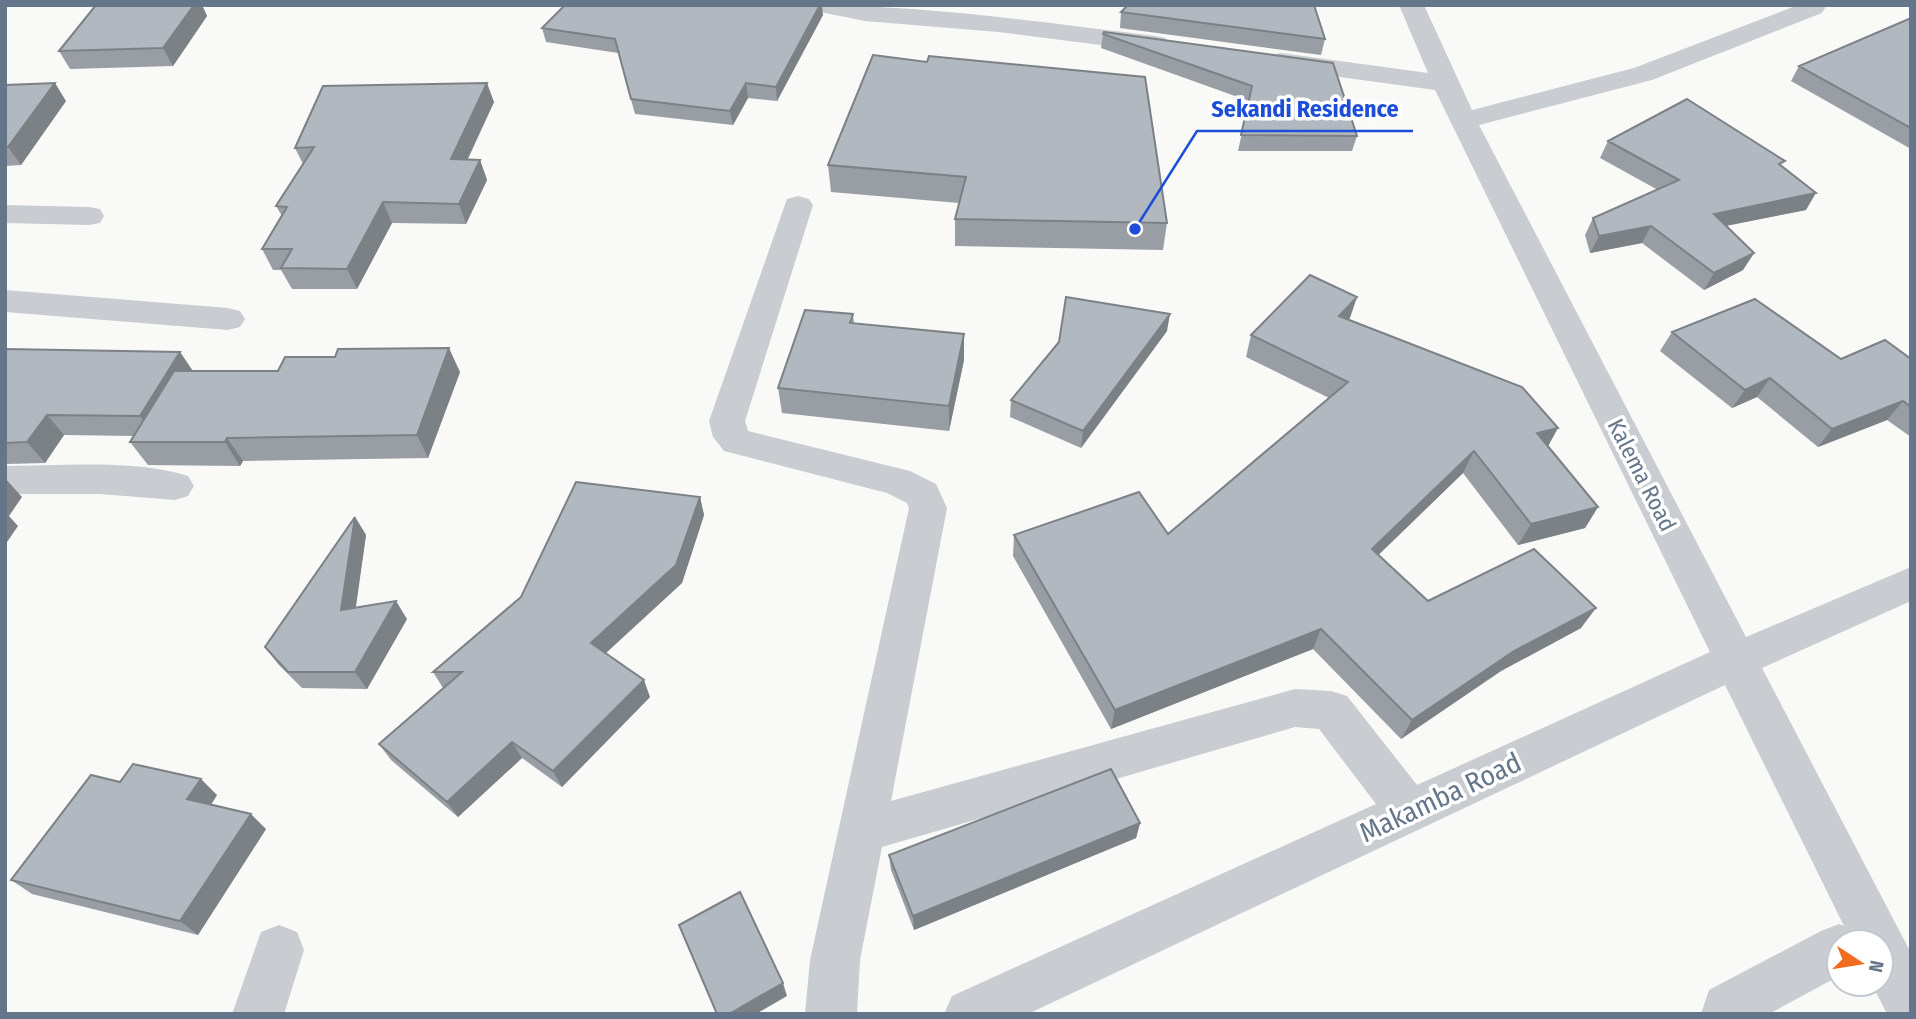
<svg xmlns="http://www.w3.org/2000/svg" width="1916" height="1019" viewBox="0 0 1916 1019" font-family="'Fira Sans Condensed',sans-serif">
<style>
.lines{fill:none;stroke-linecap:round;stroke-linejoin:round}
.minor{fill:#c9ccd0;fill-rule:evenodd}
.wall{fill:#989ea4}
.shaded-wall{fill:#7c8186}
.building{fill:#b1b8bf;stroke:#7c8186;stroke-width:2}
.labels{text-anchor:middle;stroke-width:7;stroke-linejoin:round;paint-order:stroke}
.street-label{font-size:23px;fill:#66768a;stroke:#fff}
.near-street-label{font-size:28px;fill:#66768a;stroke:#fff}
.leader{fill:none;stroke:#1d4ed8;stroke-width:2.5}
.callout-dot{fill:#1d4ed8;stroke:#fff;stroke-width:2.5}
.callout-label{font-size:24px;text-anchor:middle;font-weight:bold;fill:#1d4ed8;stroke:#fff;stroke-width:7;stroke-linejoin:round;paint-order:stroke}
</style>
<rect width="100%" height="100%" fill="#f9faf7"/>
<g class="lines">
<path class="minor" d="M807 5C924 5 1040 22 1156 36L1165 38 1169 44 1165 50 1156 52 998 32 865 21 810 10Z
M1399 5H1424L1472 110 1634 68 1798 5H1824L1825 8 1822 13 1652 80 1479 125 1746 637 1911 567V601L1762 668 1911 953V1014H1887L1872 984H1881V942H1839V976L1769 1014H1701L1709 990 1821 931 1839 924 1844 926 1725 685 1028 1014H944L952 996 1376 804 1319 729 1295 727 882 847 860 960 857 1014H805L810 960 909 508 907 503 887 493 724 451 713 437 709 421 787 199 798 196 809 199 813 205 745 421 748 431 910 471 936 484 947 508 891 801 1295 689 1331 691 1347 696 1417 785 1710 652 1435 90 1281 69 1272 67 1268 61 1272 55 1281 53 1428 73Z
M5 205 89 207 100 209 104 216 100 223 89 225 5 223Z
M5 290 228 308 240 311 245 319 240 327 228 330 5 312Z
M5 466C62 466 135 459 188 476L194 486 188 496 175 500 100 494H5Z
M279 925 297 932 304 950 284 1014H232L261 932Z"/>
</g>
<path class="wall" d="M96 5H202L207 16 173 66 70 69 59 51Z
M1121 12 1325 39 1321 55 1120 28Z
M823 15 777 101 748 98 733 125 635 114 618 53 546 42 542 28Z
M1911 18V149L1791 81 1799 66Z
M1103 34 1333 63 1357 136 1352 151H1238L1249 101 1101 48Z
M873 55 1167 223 1163 250 955 246V219L959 203 831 192 828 165Z
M5 85 66 101 21 165 5 166Z
M494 102 468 159 480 160 487 180 466 224 392 223 357 289H292L281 270H273L262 249 282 216 276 206 303 164 295 148Z
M1608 141 1782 167 1806 210 1726 226 1754 253 1743 270 1704 290 1642 243 1590 253 1585 235 1593 218 1658 190 1600 158Z
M853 314 854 323 964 334V360L949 431 782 413 778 388Z
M1350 318 1348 320 1548 446 1598 507 1585 528 1518 545 1463 473 1378 555 1428 601 1581 628 1501 671 1401 739 1313 649 1111 729 1013 556 1014 535 1168 534 1329 398 1246 357 1251 335Z
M1167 331 1081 448 1010 417 1011 400Z
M1672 332 1841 359H1911V437L1887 420 1818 447 1757 397 1732 408 1660 351Z
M5 349 180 352 193 371 460 372 428 458 243 461 240 466 148 465 130 442 134 436 64 435 45 463 5 464Z
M700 497 704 515 682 583 605 654 650 697 562 787 522 758 458 817 391 760 379 744 443 688 433 672Z
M355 517 366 535 355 608 407 619 367 689 302 688 278 664 265 647Z
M120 782 217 795 211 805 266 829 198 935 32 894 11 880Z
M1140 823 1136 838 914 930 891 870 889 855Z"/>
<path class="shaded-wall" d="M194 5H202L207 16 173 66 163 48Z
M820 5H822L823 15 777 101 776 87Z
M55 83 66 101 21 165 8 147Z
M487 83 494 102 458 179 451 159Z
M746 83 748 98 733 125 730 111Z
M480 160 487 180 466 224 459 204Z
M1816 193 1806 210 1704 230 1714 214Z
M383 202 392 223 357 289 347 269Z
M1651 226 1642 243 1590 253 1599 236Z
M1754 253 1743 270 1704 290 1714 273Z
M1357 297 1350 318 1332 338 1339 316Z
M1170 314 1167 331 1081 448 1083 431Z
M964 334V360L949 431V406Z
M449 348 460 372 428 458 417 435Z
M180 352 194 373 155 436 140 416Z
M1770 378 1757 397 1732 408 1745 390Z
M1903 401 1887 420 1818 447 1832 429Z
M47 415 64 435 45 463 27 442Z
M1558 428 1546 450 1537 433Z
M227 438 243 461 240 466 225 442Z
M1474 451 1463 473 1363 570 1372 549Z
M5 478 22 497 9 516 18 526 5 545Z
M700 497 704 515 682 583 598 660 591 643Z
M1598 507 1585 528 1518 545 1531 524Z
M355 517 366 535 353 628 341 610Z
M396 601 407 619 367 689 355 672Z
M1596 608 1581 628 1501 671 1401 739 1412 720 1514 651Z
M1321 629 1313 649 1111 729 1115 710Z
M644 680 650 697 562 787 553 771Z
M512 742 522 758 458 817 447 802Z
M201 779 217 795 204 815 187 799Z
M251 814 266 829 198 935 180 921Z
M1140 823 1136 838 914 930 913 916Z
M783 983 787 996 756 1014H729Z"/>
<path class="building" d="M96 5H194L163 48 59 51Z
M565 5H820L776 87 746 83 730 111 631 99 615 39 542 28Z
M1128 5H1314L1325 39 1121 12Z
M1911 18V128L1799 66Z
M1104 32 1333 63 1357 136 1241 135 1252 86 1103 34Z
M873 55 927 62 929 56 1145 77 1167 223 955 219 966 177 828 165Z
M55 83 8 147H5V85Z
M487 83 451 159 480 160 459 204 383 202 347 269 281 268 292 249H262L287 207 276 206 314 147 295 148 323 86Z
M1687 99 1785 161 1779 164 1816 193 1714 214 1754 253 1714 273 1651 226 1599 236 1593 218 1679 180 1608 141Z
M1310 275 1357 297 1339 316 1522 387 1558 428 1537 433 1598 507 1531 524 1474 451 1372 549 1428 601 1534 549 1596 608 1514 651 1412 720 1321 629 1115 710 1014 535 1139 492 1168 534 1348 382 1251 335Z
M1066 297 1170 314 1083 431 1011 400 1059 342Z
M1755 299 1841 359 1885 340 1911 359V407L1903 401 1832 429 1770 378 1745 390 1672 332Z
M805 310 853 314 850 323 964 334 949 406 778 388Z
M449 348 417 435 227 438 225 442H130L174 371H278L285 357H335L338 349Z
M5 349 180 352 140 416 47 415 27 442 5 443Z
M576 482 700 497 676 565 591 643 644 680 553 771 512 742 447 802 379 744 462 672H433L521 597Z
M355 517 341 610 396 601 355 672H288L265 647Z
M133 764 201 779 187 799 251 814 180 921 11 880 91 775 120 782Z
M1111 769 1140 823 913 916 889 855Z
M740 892 783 983 729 1014H717L679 925Z"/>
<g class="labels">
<g class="street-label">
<text transform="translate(1642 475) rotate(63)" y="8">Kalema Road</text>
</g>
<g class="near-street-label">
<text transform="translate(1440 797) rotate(-25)" y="10">Makamba Road</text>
</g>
</g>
<path class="leader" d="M1135 229L1197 131H1413"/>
<circle class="callout-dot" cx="1135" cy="229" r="7"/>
<g class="callout-label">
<text x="1305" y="117">Sekandi Residence</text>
</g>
<rect width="1916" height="1019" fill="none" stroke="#66768a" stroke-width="14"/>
<g transform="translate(1860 963) rotate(102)"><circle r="33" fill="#ffffff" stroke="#c2c8d0" stroke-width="2"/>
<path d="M0-5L12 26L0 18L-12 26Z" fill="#f06c21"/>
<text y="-10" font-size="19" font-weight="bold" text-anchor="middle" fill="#66768a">N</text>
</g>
</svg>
